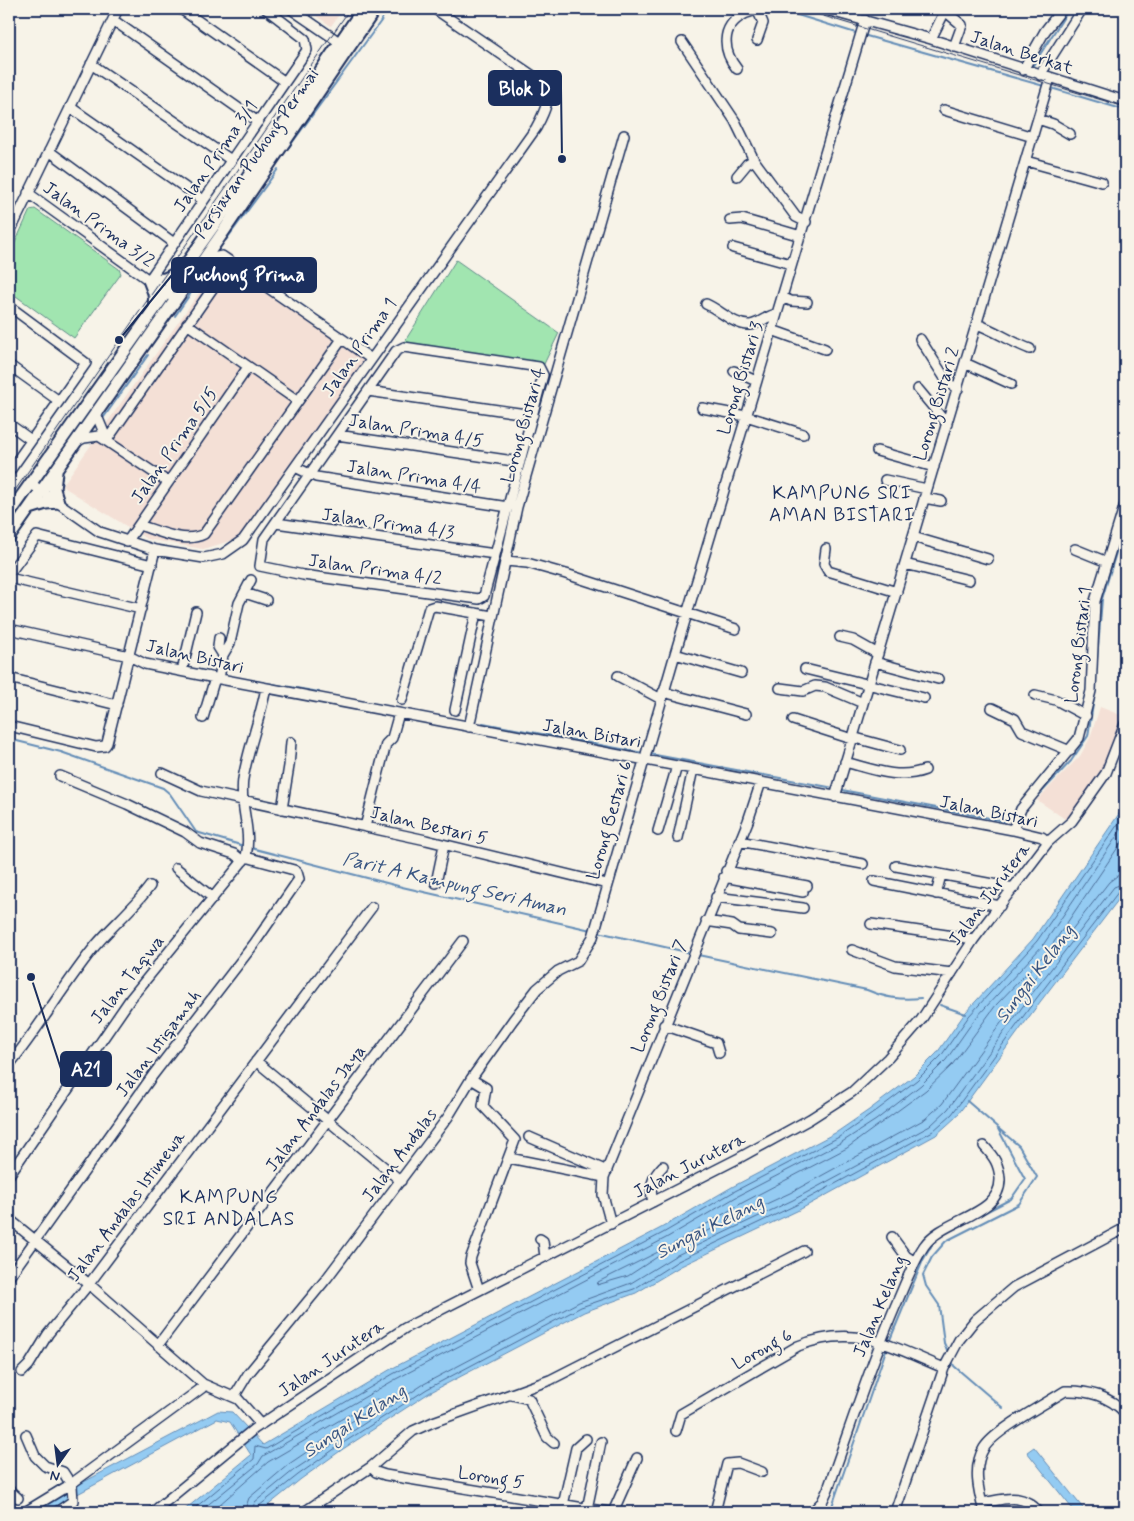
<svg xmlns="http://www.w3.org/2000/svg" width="1134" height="1521" viewBox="0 0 1134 1521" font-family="Mynerve,sans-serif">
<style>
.built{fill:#f4e0d6}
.green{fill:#a1e5b0;stroke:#5e8a87}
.water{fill:#94cbf2;stroke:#648db7}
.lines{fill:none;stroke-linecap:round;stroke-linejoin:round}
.shore{stroke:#4b6d99;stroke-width:1}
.stream{stroke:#648db7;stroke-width:2}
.minor-casing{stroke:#1b2f5e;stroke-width:12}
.major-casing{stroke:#1b2f5e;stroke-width:15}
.minor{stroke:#f7f3e8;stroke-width:9}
.major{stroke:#f7f3e8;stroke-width:11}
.tram{stroke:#1b2f5e;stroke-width:1}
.labels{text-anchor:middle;stroke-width:4;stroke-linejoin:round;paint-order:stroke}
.street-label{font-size:18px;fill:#1b2f5e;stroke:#f7f3e8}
.neighbourhood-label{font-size:19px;letter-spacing:1px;fill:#1b2f5e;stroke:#f7f3e8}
.water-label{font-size:19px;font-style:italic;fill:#395683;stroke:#f7f3e8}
.leader{fill:none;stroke:#1b2f5e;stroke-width:2}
.callout-dot{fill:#1b2f5e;stroke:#f7f3e8;stroke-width:2}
.callout{fill:#1b2f5e;stroke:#1b2f5e;stroke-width:2}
.callout-label{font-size:19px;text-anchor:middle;font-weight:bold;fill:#fff}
</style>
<rect width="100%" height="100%" fill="#f7f3e8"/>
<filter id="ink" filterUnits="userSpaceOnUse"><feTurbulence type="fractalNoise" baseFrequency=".02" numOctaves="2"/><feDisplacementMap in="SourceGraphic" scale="10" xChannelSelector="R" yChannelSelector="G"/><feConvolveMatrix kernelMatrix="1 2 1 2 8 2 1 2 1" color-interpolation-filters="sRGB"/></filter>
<g filter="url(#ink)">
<path class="built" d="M306 9H343L331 26Z
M228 252 369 353 240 538 203 549 147 539 62 486Z
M1100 707 1123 716 1098 779 1068 821 1037 800 1080 756 1090 738Z"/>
<path class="green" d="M35 209 119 269 121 274 74 338 9 291V256L30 210Z
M456 260 559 333 544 364 403 344Z"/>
<path class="water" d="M1125 805V891L1040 1002 956 1117 936 1135 799 1210 681 1266 636 1293 584 1312 429 1393 343 1449 301 1479 260 1512H182L251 1455 230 1422 217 1419 44 1512H27L218 1411 232 1412 263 1445 391 1369 661 1228 732 1187 837 1132 869 1110 914 1076 937 1053 965 1013 1033 939Z
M1034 1447 1086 1512H1075L1027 1452Z"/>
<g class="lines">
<path class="shore" d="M1125 837 1048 951 996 1005 952 1065 926 1090 847 1148 742 1203 670 1246 598 1282 597 1285 628 1276 671 1248 790 1193 925 1119 942 1104 1025 990 1109 882 1117 876 1125 875
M190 1512 254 1459 255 1446 266 1449 393 1374 663 1233 735 1191 839 1137 872 1114 917 1080 941 1056 969 1016 1037 941 1125 814
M199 1512 258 1464 263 1456 396 1379 666 1238 738 1196 842 1142 876 1120 921 1085 946 1060 974 1020 1043 945 1125 824
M211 1512 268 1462 376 1399 380 1400 379 1403 289 1464 249 1498 244 1512
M251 1512 255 1502 294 1470 424 1384 579 1302 631 1283 675 1256 793 1200 930 1126 948 1109 1031 995 1114 887 1125 883
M258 1512 259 1506 298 1475 340 1445 427 1389 581 1307 634 1289 678 1261 796 1205 933 1131 952 1114 1036 999 1119 891 1125 889"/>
<path class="stream" d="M778 9 859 34
M863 35 1044 86
M1032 67 1069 9
M1051 88 1125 110
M289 147 381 21 386 9
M226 240 278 169
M175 316 211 264
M104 417 148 355
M60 474 82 443
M9 548 34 512
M1097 660 1102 599 1125 523
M199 670 206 672
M255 681 319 692
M483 723 643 753
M9 739 61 752 163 788 170 794 196 832 244 846
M650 754 834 788
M842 790 1005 821
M1038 796 1071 761 1088 736 1094 698
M251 848 402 887 591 930
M598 932 691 953
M698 955 867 990C886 998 900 1000 921 998
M940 1005 966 1014
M967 1101 997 1127 1025 1179 1011 1199 974 1218
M889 1342 923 1260 935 1240
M948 1352 944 1343 939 1305 926 1286 923 1275 932 1257 946 1241 1019 1204 1037 1177 1019 1146 999 1129
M952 1361 954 1366 1003 1408
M830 1512 887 1347"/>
<defs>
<path id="minor" d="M181 9 285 82
M291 9 345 46
M757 9 763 23 757 40
M823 9 931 39 1125 101
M945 11 962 25 954 47
M113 20 258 122
M931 39 946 9
M682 42 735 121 754 160 796 217 806 222
M91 64 231 160
M737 69C723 52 720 27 743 15 747 12 753 12 757 9
M1023 70 1045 31 1062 9
M1040 75 1082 9
M70 107 203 200
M944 110 1033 137
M1038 119 1053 124 1070 134
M49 151 174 243
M1026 161 1102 182
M737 176 747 164 754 160
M28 193 175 299
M730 220 742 219 801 236
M9 234 118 9
M733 248 791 264
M203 260 222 256 370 358
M149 280 307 50 305 39 266 9
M782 297 791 301 807 302
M706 304C720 310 735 326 750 325 760 324 767 315 777 314
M9 306 86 363 9 472
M187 324 298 401
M977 324C996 331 1011 342 1030 349
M772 330 825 349
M920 339 948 383 958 389
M404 347 539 367 543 375 484 596 479 599 303 575 260 566 264 539 396 351Z
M965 363 1011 384
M9 365 59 401
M734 371 756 381
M918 389 947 424
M368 391 533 415
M702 408 746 416 803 434
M98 410 97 416 107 440
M9 424 31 440
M337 435 520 462
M107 440 231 262
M76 442 84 438 99 436 168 482
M877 451 934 467
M295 467 316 477 508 507
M885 480 927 489
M30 483 100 532 155 550 204 558 223 554 243 540 536 128C544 113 553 97 542 82L435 9
M924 498 941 501
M276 523 495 554
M139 525C158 531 185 544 204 534L342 339
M913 537 988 559
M127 542 248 367
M826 549 824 564 828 571 897 592
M1075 549 1107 562
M506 561 527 563 566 574 736 629
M905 564 969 580
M9 574 37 536 152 565
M9 578 141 609
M245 593 266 600
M9 629 129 656 145 664 215 678 1013 830 1042 837 1048 842
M840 637 853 640 878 654
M675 654 741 673
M223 655 230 643 239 603 251 580
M875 662 938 679
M805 669 924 698
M182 671 196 612
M618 676 661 699
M9 678 117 705
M219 679 223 655 218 647 219 638
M780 688 803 691 815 686 825 687 863 703
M663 692 746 714
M1035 695 1056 700 1086 716
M402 700 429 608 435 606 492 616
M992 708 1015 719 1022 731 1070 751
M455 710 476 613
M203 718 215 678
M793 720 852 739
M9 726 96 747 105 746 107 743 155 550
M469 727 517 507 624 135
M852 737 900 750
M845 762C872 769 898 780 925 770
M162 773 201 791 426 840 607 884
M60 776 127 804 185 832 200 843 234 854 243 861
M835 797 1050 78
M282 809 289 766 291 742
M365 827 386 744 392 738 399 713
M1013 830 1021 809 1079 738 1091 691 1095 601 1125 504
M658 831 677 766
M678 838 693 769
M739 841 863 864
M896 866 1014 888
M176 868 213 898
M726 871 807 886
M724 877 803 892
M874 881 1000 906
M436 883 444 845
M936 894 941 875
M716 897 803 908
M706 921 732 925 739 930 772 934
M871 924 974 939
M852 950 895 966 952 973
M664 1025 716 1043 719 1053
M256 1061 401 1181
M9 1065C40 1027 65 983 96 945 114 924 134 908 150 886
M471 1079 486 1088 483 1106 515 1140 471 1257 470 1263 479 1290
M529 1137 607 1171
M509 1158 604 1177
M9 1175 131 998 246 857C252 828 239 807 243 779 248 749 260 719 266 688
M653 1202C649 1187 652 1177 663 1166
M9 1219 89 1284 203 1384 238 1399 261 1425
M611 1224 603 1195 604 1177 748 821 761 782
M892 1237 906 1256 915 1262
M540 1239 543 1241 545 1257
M9 1277 153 1075 254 944 299 879 297 872 294 870 246 857
M158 1345 463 941
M22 1372 29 1365 48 1334 89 1284 372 907
M512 1395 529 1399 547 1437 554 1443
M234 1397 248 1374 327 1278 448 1117 471 1079 513 1020 537 989 558 971 578 961 593 937 675 654 865 20
M676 1431 681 1414 798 1346C856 1323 890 1346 944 1368
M26 1435 35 1456 45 1466 63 1472 72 1486 73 1501 57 1512
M371 1467 376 1472 385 1475 608 1512
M9 1490 18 1498
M982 1503C1006 1499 1021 1492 1039 1512
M563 1505 576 1448 586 1439
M587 1509 601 1442
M25 1512 71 1484 202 1388 203 1384
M153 1512 254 1429 405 1328 739 1158 810 1119 852 1092 888 1058 921 1020 974 939 1048 842 1072 821 1106 773 1125 724
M304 1512 371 1467 413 1431 433 1422 550 1380 804 1251
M613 1512 637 1458
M715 1512 727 1464 738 1463 762 1472
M812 1512 822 1502 828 1489C850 1428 869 1368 895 1307 904 1287 912 1264 924 1246 943 1218 1001 1216 1000 1179 999 1164 994 1157 984 1146
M895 1512 944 1368 959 1340 975 1320 1014 1287 1125 1228
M984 1512C979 1493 972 1467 984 1448 995 1430 1045 1404 1065 1391 1087 1390 1110 1396 1125 1413"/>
<path id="major" d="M155 307 154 293 149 280 165 279 179 272
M30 508 46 503 58 502 54 489 56 472
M9 514 246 180 363 9
M9 537 219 238 375 9"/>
</defs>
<use href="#minor" class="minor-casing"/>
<use href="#major" class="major-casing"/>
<use href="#minor" class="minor"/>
<use href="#major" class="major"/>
<path class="tram" d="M800 9 1125 107
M9 499 350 9"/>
</g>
</g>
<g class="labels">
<g class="street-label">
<text transform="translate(1022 52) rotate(18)" y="6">Jalan Berkat</text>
<text transform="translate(256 153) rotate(-55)" y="6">Persiaran Puchong Permai</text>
<text transform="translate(215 156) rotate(-55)" y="6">Jalan Prima 3/1</text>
<text transform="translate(99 224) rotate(36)" y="6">Jalan Prima 3/2</text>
<text transform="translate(359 347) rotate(-55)" y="6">Jalan Prima 1</text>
<text transform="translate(740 378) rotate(-73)" y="6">Lorong Bistari 3</text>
<text transform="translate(936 404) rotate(-73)" y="6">Lorong Bistari 2</text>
<text transform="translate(523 425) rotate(-74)" y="6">Lorong Bistari 4</text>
<text transform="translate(416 430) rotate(9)" y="6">Jalan Prima 4/5</text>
<text transform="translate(174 445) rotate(-55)" y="6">Jalan Prima 5/5</text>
<text transform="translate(414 476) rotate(9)" y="6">Jalan Prima 4/4</text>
<text transform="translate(388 523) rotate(8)" y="6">Jalan Prima 4/3</text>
<text transform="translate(375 569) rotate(8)" y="6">Jalan Prima 4/2</text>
<text transform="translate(1078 645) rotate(-83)" y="6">Lorong Bistari 1</text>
<text transform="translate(195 656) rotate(13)" y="6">Jalan Bistari</text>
<text transform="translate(592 733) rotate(10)" y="6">Jalan Bistari</text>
<text transform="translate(989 811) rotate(12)" y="6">Jalan Bistari</text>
<text transform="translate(609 820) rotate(-74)" y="6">Lorong Bestari 6</text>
<text transform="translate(429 825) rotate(13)" y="6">Jalan Bestari 5</text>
<text transform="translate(989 894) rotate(-53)" y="6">Jalan Jurutera</text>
<text transform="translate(127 979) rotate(-52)" y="6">Jalan Taqwa</text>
<text transform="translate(659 996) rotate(-68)" y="6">Lorong Bistari 7</text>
<text transform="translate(158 1043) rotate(-53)" y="6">Jalan Istiqamah</text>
<text transform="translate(315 1108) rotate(-53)" y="6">Jalan Andalas Jaya</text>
<text transform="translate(399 1155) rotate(-53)" y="6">Jalan Andalas</text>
<text transform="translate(689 1165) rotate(-27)" y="6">Jalan Jurutera</text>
<text transform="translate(126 1206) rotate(-53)" y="6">Jalan Andalas Istimewa</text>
<text transform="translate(879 1306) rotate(-67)" y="6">Jalan Kelang</text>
<text transform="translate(762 1349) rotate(-29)" y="6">Lorong 6</text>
<text transform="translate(331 1358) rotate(-34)" y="6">Jalan Jurutera</text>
<text transform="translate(491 1477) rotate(9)" y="6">Lorong 5</text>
</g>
<g class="neighbourhood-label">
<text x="842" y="499">KAMPUNG SRI<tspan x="842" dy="22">AMAN BISTARI</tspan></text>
<text x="229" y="1203">KAMPUNG<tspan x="229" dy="22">SRI ANDALAS</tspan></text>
</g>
<g class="water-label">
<text transform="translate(455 883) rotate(13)" y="7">Parit A Kampung Seri Aman</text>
<text transform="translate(1034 973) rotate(-53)" y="7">Sungai Kelang</text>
<text transform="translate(709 1226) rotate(-27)" y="7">Sungai Kelang</text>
<text transform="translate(354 1420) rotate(-33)" y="7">Sungai Kelang</text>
</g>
</g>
<path class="leader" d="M562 159L561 88M119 340L172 275M31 977L61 1069"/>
<g class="callout-dot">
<circle cx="562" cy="159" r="5"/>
<circle cx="119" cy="340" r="5"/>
<circle cx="31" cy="977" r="5"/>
</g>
<g class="callout">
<rect x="489" y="71" width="72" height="34" rx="5"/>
<rect x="172" y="258" width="144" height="34" rx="5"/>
<rect x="61" y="1052" width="50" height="34" rx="5"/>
</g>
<g class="callout-label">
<text x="525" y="95">Blok D</text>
<text x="244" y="281">Puchong Prima</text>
<text x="86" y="1076">A21</text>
</g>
<rect width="1134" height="1521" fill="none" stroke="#f7f3e8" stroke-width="30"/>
<rect x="15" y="15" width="1104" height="1491" fill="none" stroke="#1b2f5e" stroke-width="2" filter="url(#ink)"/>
<g transform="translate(58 1464) rotate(194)" stroke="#f7f3e8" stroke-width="4" paint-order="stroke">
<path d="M0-4L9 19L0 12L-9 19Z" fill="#1b2f5e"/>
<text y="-8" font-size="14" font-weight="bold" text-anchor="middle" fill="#1b2f5e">N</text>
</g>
</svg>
